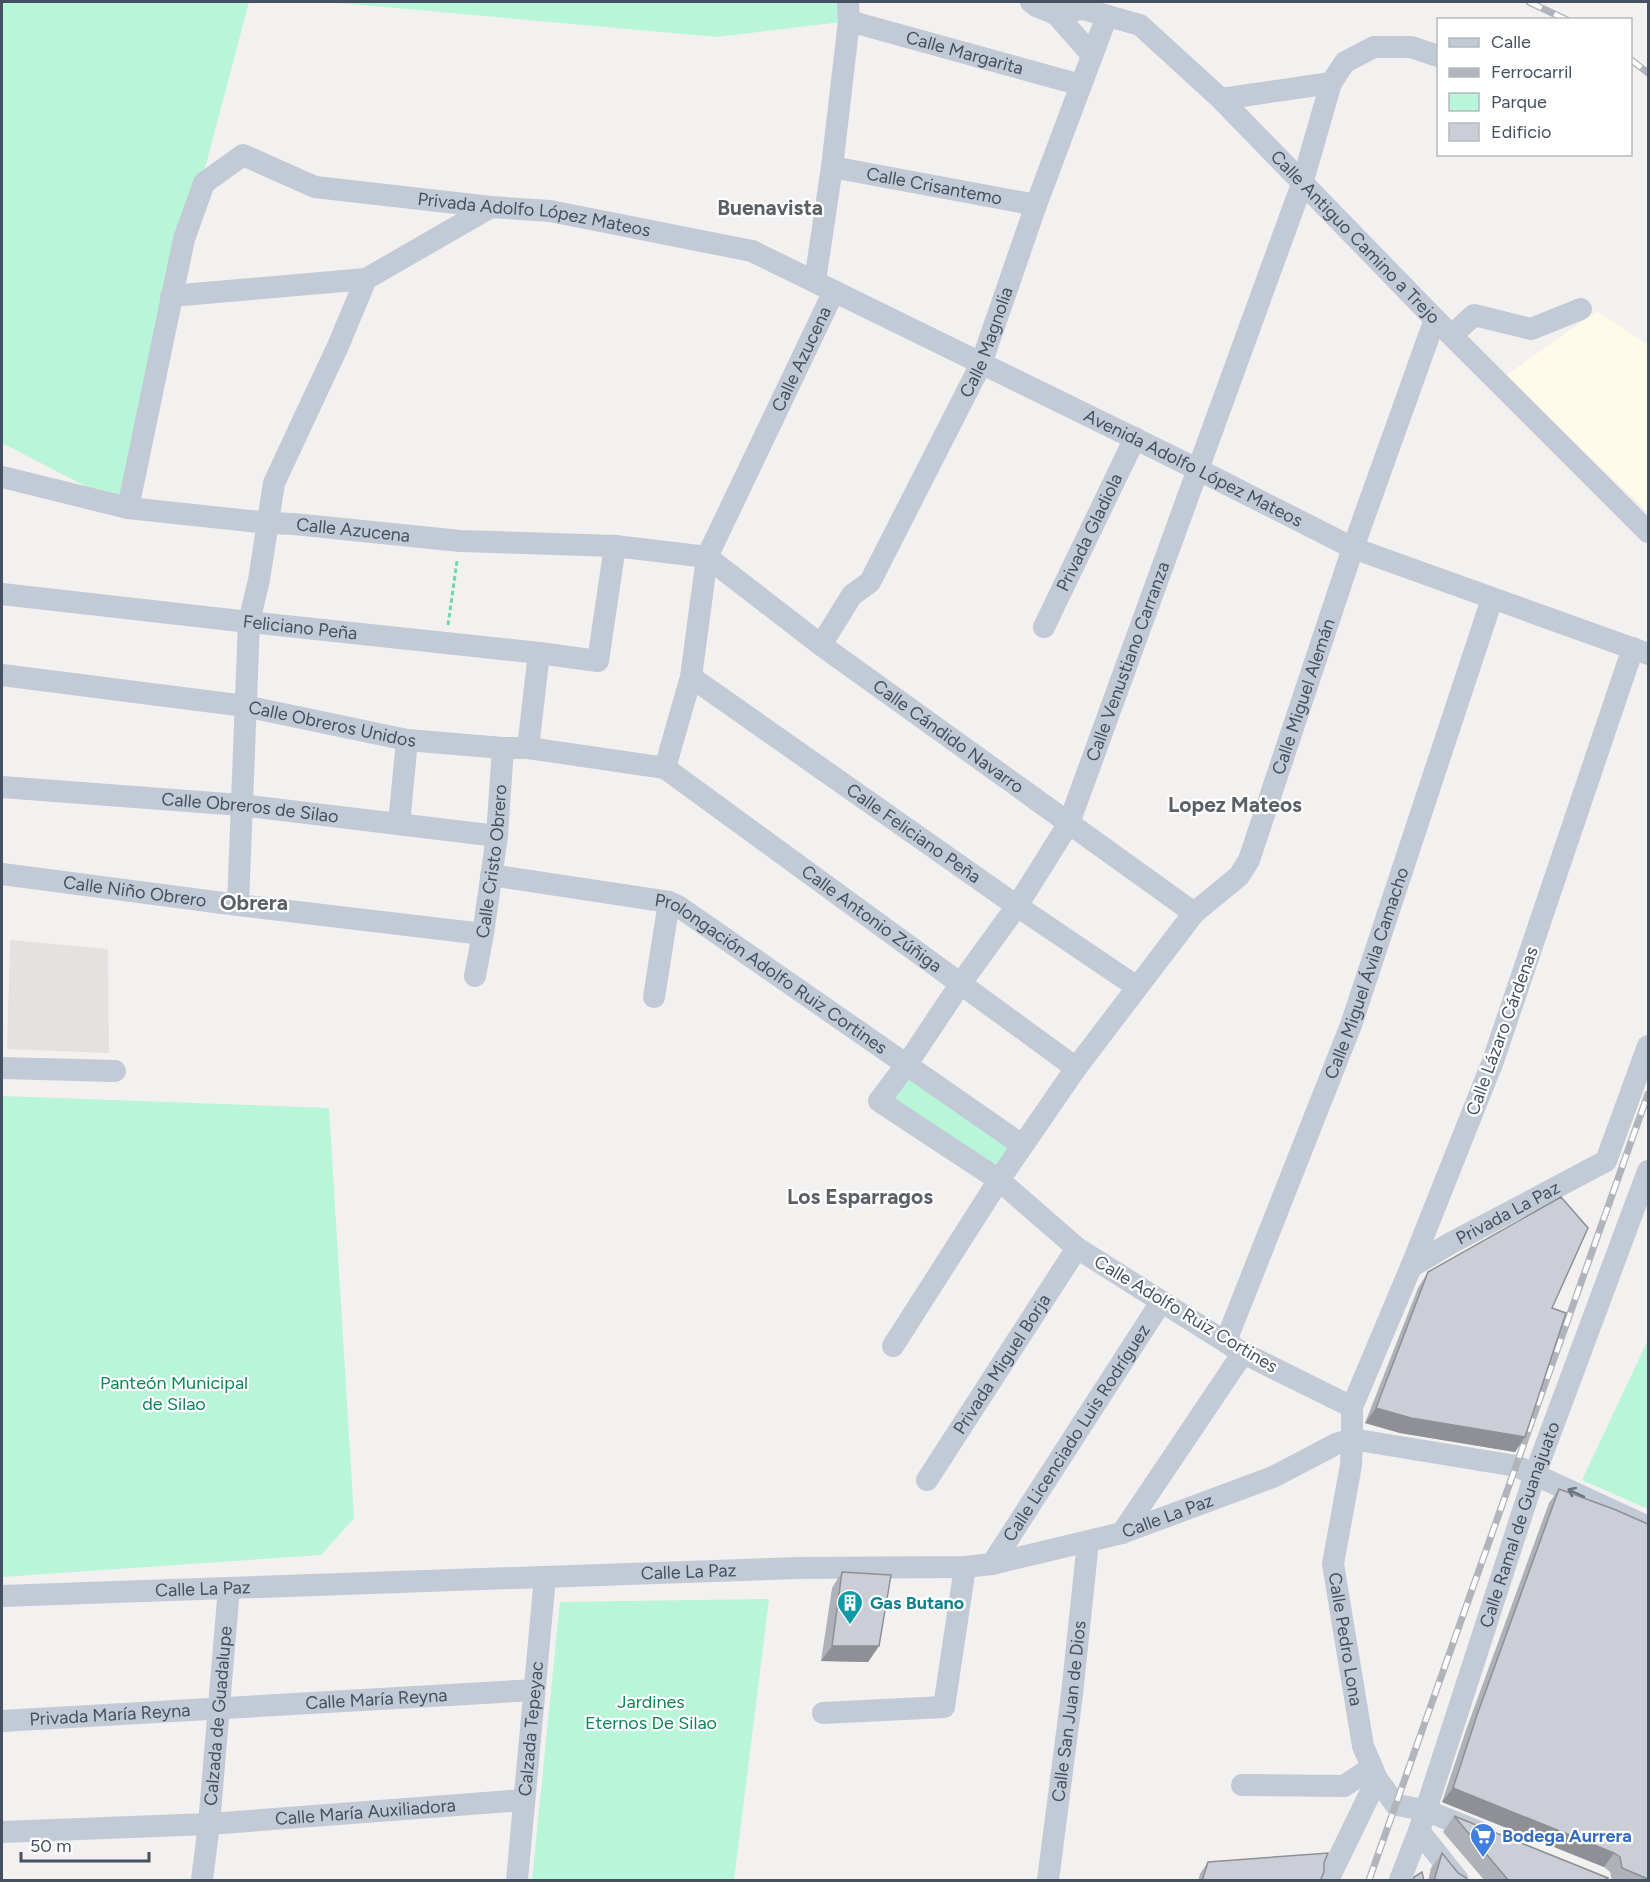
<svg xmlns="http://www.w3.org/2000/svg" width="1650" height="1882" viewBox="0 0 1650 1882" font-family="Figtree,sans-serif">
<style>
.commercial{fill:#fefbe8}
.education{fill:#e4e1e1}
.green{fill:#b9f5d8}
.lines{fill:none;stroke-linecap:round;stroke-linejoin:round}
.path{stroke:#6dd7b1;stroke-width:3;stroke-dasharray:4.5 3;stroke-linecap:butt}
.minor{stroke:#c2cad6;stroke-width:22}
.rail-casing{stroke:#b1b4bb;stroke-width:7}
.rail{stroke:#fff;stroke-width:4.5;stroke-dasharray:14;stroke-linecap:butt}
.wall{fill:#afb1b8}
.shaded-wall{fill:#8e9096}
.building{fill:#cbced6;stroke:#8e9096;stroke-width:1.5}
.oneway{stroke:#6a7583}
.labels{text-anchor:middle;stroke-width:4.5;stroke-linejoin:round;paint-order:stroke}
.street-label{font-size:18px;fill:#455060;stroke:#fff}
.park-label{font-size:18px;fill:#0c8558;stroke:#fff}
.culture-label{font-size:18px;font-weight:bold;fill:#0d838f;stroke:#fff;text-anchor:start}
.shop-label{font-size:18px;font-weight:bold;fill:#366cbe;stroke:#fff;text-anchor:start}
.quarter-label{font-size:21px;font-weight:bold;fill:#5b5f66;stroke:#fff}
</style>
<rect width="100%" height="100%" fill="#f3f0f0"/>
<path class="commercial" d="M1597 311 1648 345V512L1505 376Z"/>
<path class="education" d="M10 940 108 949 109 1053 7 1049Z"/>
<path class="green" d="M2 2H249L171 296 128 508 2 443Z
M329 2H850L849 21 717 37Z
M908 1077 1013 1146 996 1170 890 1102Z
M2 1096 329 1108 354 1518 321 1555 2 1577Z
M1648 1340V1509L1582 1480Z
M769 1599 734 1880H532L560 1602Z"/>
<g class="lines">
<path class="path" d="M448 625 457 561"/>
<g class="minor">
<path id="s1" d="M1031 2 1036 6 1056 14 1083 9 1140 25 1221 99 1435 319 1648 532"/>
<path d="M1056 14 1092 55"/>
<path id="s2" d="M849 21 1081 85"/>
<path d="M1221 99 1331 83"/>
<path id="s3" d="M832 167 1036 205"/>
<path d="M815 281 832 167 849 21 848 2"/>
<path d="M171 296 366 279"/>
<path d="M1452 335 1474 315 1531 329 1581 309"/>
<path id="s4" d="M2 477 128 508 269 523 294 524 460 541 615 546 707 557 821 645 1194 913"/>
<path id="s5" d="M128 508 184 239 204 183 243 155 315 187 491 207 550 211 752 251 1197 469 1353 548 1648 654"/>
<path id="s6" d="M2 594 249 622 539 653 598 661 615 546"/>
<path id="s7" d="M1044 627 1135 438"/>
<path id="s8" d="M821 645 852 595 870 582 981 364 1036 205 1107 16"/>
<path d="M1633 648 1493 1061 1411 1267 1352 1407V1439L1516 1466 1648 1527"/>
<path id="s9" d="M2 675 245 706 407 740 503 748H528L665 768 1076 1068"/>
<path id="s10" d="M691 677 1017 906 1137 987"/>
<path d="M528 748 539 653"/>
<path id="s11" d="M665 768 691 677 707 557 834 291"/>
<path id="s12" d="M2 787 241 805 497 836"/>
<path d="M399 824 407 740"/>
<path id="s13" d="M2 874 238 905 483 934"/>
<path id="s14" d="M491 875 669 902 678 906 1022 1145"/>
<path d="M238 905 249 622 259 580 274 483 338 346 366 279 491 207"/>
<path id="s15" d="M475 976 483 934 497 836 503 748"/>
<path d="M654 997 669 902"/>
<path d="M2 1068 115 1071"/>
<path id="s16" d="M1411 1267 1451 1243 1606 1161 1648 1046"/>
<path id="s17" d="M1226 1341 1351 1025 1492 599"/>
<path id="s18" d="M893 1346 999 1180 1076 1068 1194 913 1239 876 1249 860 1353 548 1435 319"/>
<path id="s19" d="M1352 1407 1243 1353 1077 1248 999 1180 879 1101 907 1064 961 983 1017 906 1069 823 1302 184 1331 83 1345 62 1374 47H1411L1438 56"/>
<path id="s20" d="M927 1480 1077 1248"/>
<path d="M1122 1533 1243 1353"/>
<path id="s21" d="M992 1564 1161 1302"/>
<path id="s22" d="M2 1596 797 1568 965 1567 992 1564 1122 1533 1273 1477 1336 1444 1352 1439 1351 1465 1333 1564 1363 1746 1377 1779 1396 1805 1425 1810 1479 1832"/>
<path d="M823 1713 944 1707 965 1567"/>
<path id="s23" d="M2 1721 534 1690"/>
<path d="M1242 1785 1344 1786 1371 1768"/>
<path d="M1419 1831 1458 1880"/>
<path id="s24" d="M2 1832 209 1824 524 1800"/>
<path id="s25" d="M202 1880 209 1824 229 1588"/>
<path id="s26" d="M517 1880 545 1577"/>
<path id="s27" d="M1048 1880 1072 1694 1088 1542"/>
<path d="M1328 1880 1377 1779"/>
<path id="s28" d="M1400 1880 1419 1831 1535 1474 1648 1171"/>
</g>
<defs>
<path id="rail" d="M1529 2 1567 20
M1630 59 1648 73
M1369 1880 1648 1094"/>
</defs>
<use href="#rail" class="rail-casing"/>
<use href="#rail" class="rail"/>
</g>
<path class="wall" d="M1428 1272 1552 1308 1525 1437 1515 1452 1400 1433 1365 1423 1418 1288Z
M1559 1489 1648 1524V1881H1612L1610 1872 1604 1867 1442 1802 1466 1730 1549 1503Z
M842 1572 879 1646 868 1662 821 1661 832 1588Z
M1454 1816 1608 1878 1605 1881H1485L1443 1832Z
M1442 1853 1458 1873 1468 1881H1428L1431 1868Z
M1208 1862 1324 1863 1320 1881H1198L1200 1874Z"/>
<path class="shaded-wall" d="M1376 1408 1525 1437 1515 1452 1400 1433 1365 1423Z
M832 1646H879L868 1662 821 1661Z
M1453 1788 1614 1853 1604 1867 1442 1802Z"/>
<path class="building" d="M1561 1197 1588 1228 1552 1308 1566 1313 1525 1437 1411 1418 1376 1408 1428 1272Z
M1559 1489 1616 1510 1648 1524V1879L1622 1868 1620 1857 1614 1853 1453 1788 1477 1715Z
M842 1572 891 1575 879 1646H832Z
M1454 1816 1608 1878 1603 1881H1509Z
M1328 1853 1324 1863V1872L1320 1881H1202L1208 1862Z
M1442 1853 1458 1873 1465 1877 1468 1881H1434Z
M1422 1872 1424 1881H1413L1414 1877Z"/>
<defs><path id="oneway-shaft" d="M-6 0H5M1.5-3L5.5 0L1.5 3" fill="none" stroke-width="1.6" stroke-linecap="round" stroke-linejoin="round" transform="scale(1.5)"/></defs>
<use class="oneway" href="#oneway-shaft" transform="translate(1576 1493) rotate(-155)"/>
<defs>
<symbol id="building-pin" viewBox="-11 -11 22 30"><path d="M0 17L-7.5 6A9.5 9.5 0 1 1 7.5 6Z" fill="#0f9aa8" stroke="#fff"/><path d="M-4-6H4V6H1V3H-1V6H-4ZM-2.5-4.3h1.7v1.8h-1.7ZM.8-4.3h1.7v1.8H.8ZM-2.5-1h1.7V.8h-1.7ZM.8-1h1.7V.8H.8Z" fill="#fff"/></symbol>
<symbol id="supermarket-pin" viewBox="-11 -11 22 30"><path d="M0 17L-7.5 6A9.5 9.5 0 1 1 7.5 6Z" fill="#3f7fe0" stroke="#fff"/><path d="M-6-5.5h2.5l.6 2H6L4.5 2H-2.5L-4.4-4H-6ZM-1.5 3.2a1.3 1.3 0 1 0 .1 0ZM3 3.2a1.3 1.3 0 1 0 .1 0Z" fill="#fff"/></symbol>
</defs>
<g fill-rule="evenodd">
<use href="#building-pin" x="835" y="1588" width="30" height="40"/>
<use href="#supermarket-pin" x="1468" y="1821" width="30" height="40"/>
</g>
<g class="labels">
<g class="street-label">
<text dy="6" stroke="none"><textPath href="#s2" startOffset="120">Calle Margarita</textPath></text>
<text dy="6" stroke="none"><textPath href="#s3" startOffset="104">Calle Crisantemo</textPath></text>
<text dy="6" stroke="none"><textPath href="#s5" startOffset="682">Privada Adolfo López Mateos</textPath></text>
<text dy="6" stroke="none"><textPath href="#s1" startOffset="417">Calle Antiguo Camino a Trejo</textPath></text>
<text dy="6" stroke="none"><textPath href="#s8" startOffset="348">Calle Magnolia</textPath></text>
<text dy="6" stroke="none"><textPath href="#s11" startOffset="435">Calle Azucena</textPath></text>
<text dy="6" stroke="none"><textPath href="#s5" startOffset="1395">Avenida Adolfo López Mateos</textPath></text>
<text dy="6" stroke="none"><textPath href="#s4" startOffset="356">Calle Azucena</textPath></text>
<text dy="6" stroke="none"><textPath href="#s7" startOffset="105">Privada Gladiola</textPath></text>
<text dy="6" stroke="none"><textPath href="#s6" startOffset="300">Feliciano Peña</textPath></text>
<text dy="6" stroke="none"><textPath href="#s19" startOffset="1074">Calle Venustiano Carranza</textPath></text>
<text dy="6" stroke="none"><textPath href="#s18" startOffset="777">Calle Miguel Alemán</textPath></text>
<text dy="6" stroke="none"><textPath href="#s9" startOffset="334">Calle Obreros Unidos</textPath></text>
<text dy="6" stroke="none"><textPath href="#s4" startOffset="1012">Calle Cándido Navarro</textPath></text>
<text dy="6" stroke="none"><textPath href="#s12" startOffset="249">Calle Obreros de Silao</textPath></text>
<text dy="6" stroke="none"><textPath href="#s10" startOffset="272">Calle Feliciano Peña</textPath></text>
<text dy="6" stroke="none"><textPath href="#s15" startOffset="116">Calle Cristo Obrero</textPath></text>
<text dy="6" stroke="none"><textPath href="#s13" startOffset="134">Calle Niño Obrero</textPath></text>
<text dy="6" stroke="none"><textPath href="#s9" startOffset="926">Calle Antonio Zúñiga</textPath></text>
<text dy="6" stroke="none"><textPath href="#s17" startOffset="394">Calle Miguel Ávila Camacho</textPath></text>
<text dy="6" stroke="none"><textPath href="#s14" startOffset="304">Prolongación Adolfo Ruiz Cortines</textPath></text>
<text transform="translate(1502 1031) rotate(-70)" y="6">Calle Lázaro Cárdenas</text>
<text dy="6" stroke="none"><textPath href="#s16" startOffset="111">Privada La Paz</textPath></text>
<text transform="translate(1186 1314) rotate(31)" y="6">Calle Adolfo Ruiz Cortines</text>
<text dy="6" stroke="none"><textPath href="#s20" startOffset="138">Privada Miguel Borja</textPath></text>
<text dy="6" stroke="none"><textPath href="#s21" startOffset="156">Calle Licenciado Luis Rodríguez</textPath></text>
<text dy="6" stroke="none"><textPath href="#s22" startOffset="1173">Calle La Paz</textPath></text>
<text dy="6" stroke="none"><textPath href="#s28" startOffset="375">Calle Ramal de Guanajuato</textPath></text>
<text dy="6" stroke="none"><textPath href="#s22" startOffset="687">Calle La Paz</textPath></text>
<text dy="6" stroke="none"><textPath href="#s22" startOffset="201">Calle La Paz</textPath></text>
<text dy="6" stroke="none"><textPath href="#s22" startOffset="1576">Calle Pedro Lona</textPath></text>
<text dy="6" stroke="none"><textPath href="#s23" startOffset="375">Calle María Reyna</textPath></text>
<text dy="6" stroke="none"><textPath href="#s27" startOffset="170">Calle San Juan de Dios</textPath></text>
<text dy="6" stroke="none"><textPath href="#s23" startOffset="108">Privada María Reyna</textPath></text>
<text dy="6" stroke="none"><textPath href="#s25" startOffset="165">Calzada de Guadalupe</textPath></text>
<text dy="6" stroke="none"><textPath href="#s26" startOffset="152">Calzada Tepeyac</textPath></text>
<text dy="6" stroke="none"><textPath href="#s24" startOffset="364">Calle María Auxiliadora</textPath></text>
</g>
<g class="park-label">
<text x="174" y="1389">Panteón Municipal<tspan x="174" dy="21">de Silao</tspan></text>
<text x="651" y="1708">Jardines<tspan x="651" dy="21">Eternos De Silao</tspan></text>
</g>
<g class="culture-label">
<text x="870" y="1609">Gas Butano</text>
</g>
<g class="shop-label">
<text x="1502" y="1842">Bodega Aurrera</text>
</g>
<g class="quarter-label">
<text x="770" y="215">Buenavista</text>
<text x="1235" y="812">Lopez Mateos</text>
<text x="254" y="910">Obrera</text>
<text x="860" y="1204">Los Esparragos</text>
</g>
</g>
<rect width="1650" height="1882" fill="none" stroke="#455060" stroke-width="6"/>
<rect x="1437" y="18" width="195" height="138" fill="#ffffff" stroke="#b5b9bf" stroke-width="1.5"/>
<rect x="1449" y="38" width="30" height="9" fill="#c2cad6" stroke="#b5b9bf" stroke-width="1.5"/>
<text x="1491" y="48" font-size="18" fill="#455060">Calle</text>
<rect x="1449" y="68" width="30" height="9" fill="#b1b4bb" stroke="#b5b9bf" stroke-width="1.5"/>
<text x="1491" y="78" font-size="18" fill="#455060">Ferrocarril</text>
<rect x="1449" y="93" width="30" height="18" fill="#b9f5d8" stroke="#b5b9bf" stroke-width="1.5"/>
<text x="1491" y="108" font-size="18" fill="#455060">Parque</text>
<rect x="1449" y="123" width="30" height="18" fill="#cbced6" stroke="#b5b9bf" stroke-width="1.5"/>
<text x="1491" y="138" font-size="18" fill="#455060">Edificio</text>
<path d="M21 1852v9h128v-9" fill="none" stroke="#455060" stroke-width="3"/>
<text x="30" y="1852" font-size="18" fill="#455060" stroke="#ffffff" stroke-width="4.5" paint-order="stroke">50 m</text>
</svg>
